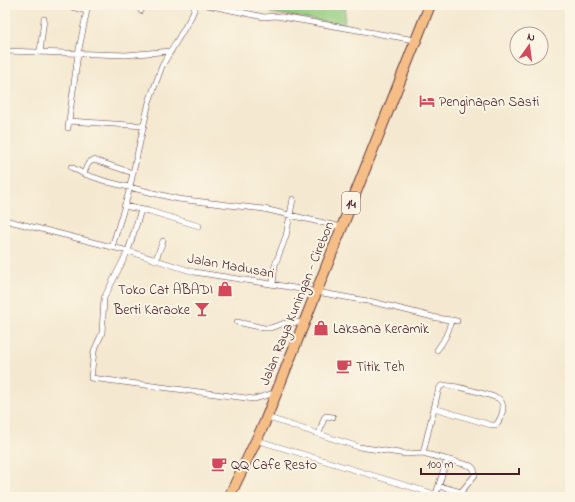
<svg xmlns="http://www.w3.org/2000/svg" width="575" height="502" viewBox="0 0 575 502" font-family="'Indie Flower',sans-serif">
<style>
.green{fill:#95ce81;stroke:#707656}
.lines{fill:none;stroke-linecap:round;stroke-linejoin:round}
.street-casing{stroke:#643d44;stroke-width:6}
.highway-casing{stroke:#643d44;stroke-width:12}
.street{stroke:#fff;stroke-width:5}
.highway{stroke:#f6be87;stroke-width:10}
.labels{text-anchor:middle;stroke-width:4;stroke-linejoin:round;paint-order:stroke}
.shield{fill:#fcf5e5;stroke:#7f5f63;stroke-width:1}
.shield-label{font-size:13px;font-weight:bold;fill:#4a1f2b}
.poi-label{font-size:14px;fill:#4a1f2b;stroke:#fcf5e5;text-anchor:start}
.street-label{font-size:14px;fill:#4a1f2b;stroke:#fcf5e5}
</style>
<rect width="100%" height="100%" fill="#fcf5e5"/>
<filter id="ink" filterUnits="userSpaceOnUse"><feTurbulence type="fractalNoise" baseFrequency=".025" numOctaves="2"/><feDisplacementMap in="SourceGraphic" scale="8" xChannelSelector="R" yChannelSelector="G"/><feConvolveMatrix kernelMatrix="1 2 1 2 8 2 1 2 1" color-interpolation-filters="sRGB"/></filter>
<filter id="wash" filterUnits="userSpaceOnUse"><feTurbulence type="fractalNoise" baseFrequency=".012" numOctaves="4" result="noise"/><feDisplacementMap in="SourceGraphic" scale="16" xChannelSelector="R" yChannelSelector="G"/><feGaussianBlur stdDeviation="0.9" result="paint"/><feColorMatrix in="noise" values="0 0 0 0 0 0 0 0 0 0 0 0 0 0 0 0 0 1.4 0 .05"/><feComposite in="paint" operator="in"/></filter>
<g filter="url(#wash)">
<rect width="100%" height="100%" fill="#f4e9d0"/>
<path class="green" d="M272 5H346L344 25 271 13Z"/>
</g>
<g filter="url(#ink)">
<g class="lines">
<defs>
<path id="street" d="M64 5 87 11
M207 5 264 17 276 16 415 40
M141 11 143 5
M5 51 126 55 171 51
M40 52 44 19
M69 121 144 126
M68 128 78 54 88 5
M71 167 84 174
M133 173 94 160C87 162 86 168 84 174L108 182 178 199 264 209 341 227
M124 206 149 211 199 226
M141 210 128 251 104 298 102 333 94 351 91 378 254 399 275 393
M5 220 128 251 194 272 283 286 373 302 437 318 457 321
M112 247 128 195 149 102 162 66 191 17 196 5
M156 259 163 241
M273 284 275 265 286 236 293 199
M237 322 264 328H270L285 323 304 322
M437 350C445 340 449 332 451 320
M266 417 359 447 406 454 423 453 471 466 474 469 475 475 457 497
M319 434 324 418 326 416 333 417
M256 440 444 497
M423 453 438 392C439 389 439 388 441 386 448 382 488 395 498 398 507 405 502 417 496 425H491L434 408
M439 486 461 492
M436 494 447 459"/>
<path id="highway" d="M229 497 264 424 430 5"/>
</defs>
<use href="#street" class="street-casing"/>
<use href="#highway" class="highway-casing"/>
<use href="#street" class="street"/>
<use href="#highway" class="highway"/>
</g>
</g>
<defs>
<symbol id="hotel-bare" viewBox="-9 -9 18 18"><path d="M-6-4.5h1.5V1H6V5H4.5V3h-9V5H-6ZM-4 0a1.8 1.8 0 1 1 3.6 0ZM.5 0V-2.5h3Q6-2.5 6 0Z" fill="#d1495b" stroke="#fcf5e5" stroke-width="2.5" paint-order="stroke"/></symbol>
<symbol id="shop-bare" viewBox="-9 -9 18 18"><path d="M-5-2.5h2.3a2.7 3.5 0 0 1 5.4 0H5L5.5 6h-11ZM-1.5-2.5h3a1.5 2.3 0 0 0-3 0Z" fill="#d1495b" stroke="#fcf5e5" stroke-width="2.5" paint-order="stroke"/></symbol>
<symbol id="bar-bare" viewBox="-9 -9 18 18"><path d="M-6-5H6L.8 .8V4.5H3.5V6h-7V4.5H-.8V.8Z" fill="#d1495b" stroke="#fcf5e5" stroke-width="2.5" paint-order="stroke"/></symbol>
<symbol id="cafe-bare" viewBox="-9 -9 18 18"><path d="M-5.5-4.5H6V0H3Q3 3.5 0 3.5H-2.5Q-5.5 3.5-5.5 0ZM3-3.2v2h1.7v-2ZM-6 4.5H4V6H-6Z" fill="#d1495b" stroke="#fcf5e5" stroke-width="2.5" paint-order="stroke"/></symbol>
</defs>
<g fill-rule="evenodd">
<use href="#hotel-bare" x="416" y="90" width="22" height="22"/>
<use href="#shop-bare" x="214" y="278" width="22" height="22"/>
<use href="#bar-bare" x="191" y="298" width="22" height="22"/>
<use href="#shop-bare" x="310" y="317" width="22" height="22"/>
<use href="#cafe-bare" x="333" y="355" width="22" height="22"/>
<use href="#cafe-bare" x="208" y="453" width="22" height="22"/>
</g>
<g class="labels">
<rect class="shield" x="342" y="192" width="18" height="22" rx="3"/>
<g class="shield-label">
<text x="351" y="208">14</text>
</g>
<g class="poi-label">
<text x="439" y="106">Penginapan Sasti</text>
<text x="213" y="294" text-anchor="end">Toko Cat ABADI</text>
<text x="190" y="314" text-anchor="end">Berti Karaoke</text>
<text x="333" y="333">Laksana Keramik</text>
<text x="356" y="371">Titik Teh</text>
<text x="231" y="469">QQ Cafe Resto</text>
</g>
<g class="street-label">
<text transform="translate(231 265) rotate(10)" y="5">Jalan Madusari</text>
<text transform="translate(296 303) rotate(-68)" y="5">Jalan Raya Kuningan - Cirebon</text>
</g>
</g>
<rect width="575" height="502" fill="none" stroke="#fcf5e5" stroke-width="20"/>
<g transform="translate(529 46) rotate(14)"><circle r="19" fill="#fcf5e5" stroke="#b59f9b"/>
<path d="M0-3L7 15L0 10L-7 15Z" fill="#d1495b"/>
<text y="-6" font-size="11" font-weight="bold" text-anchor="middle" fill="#4a1f2b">N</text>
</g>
<path d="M421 468v6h98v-6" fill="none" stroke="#4a1f2b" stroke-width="2"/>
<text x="427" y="468" font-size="12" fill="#4a1f2b" stroke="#fcf5e5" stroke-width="3" paint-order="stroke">100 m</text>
</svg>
